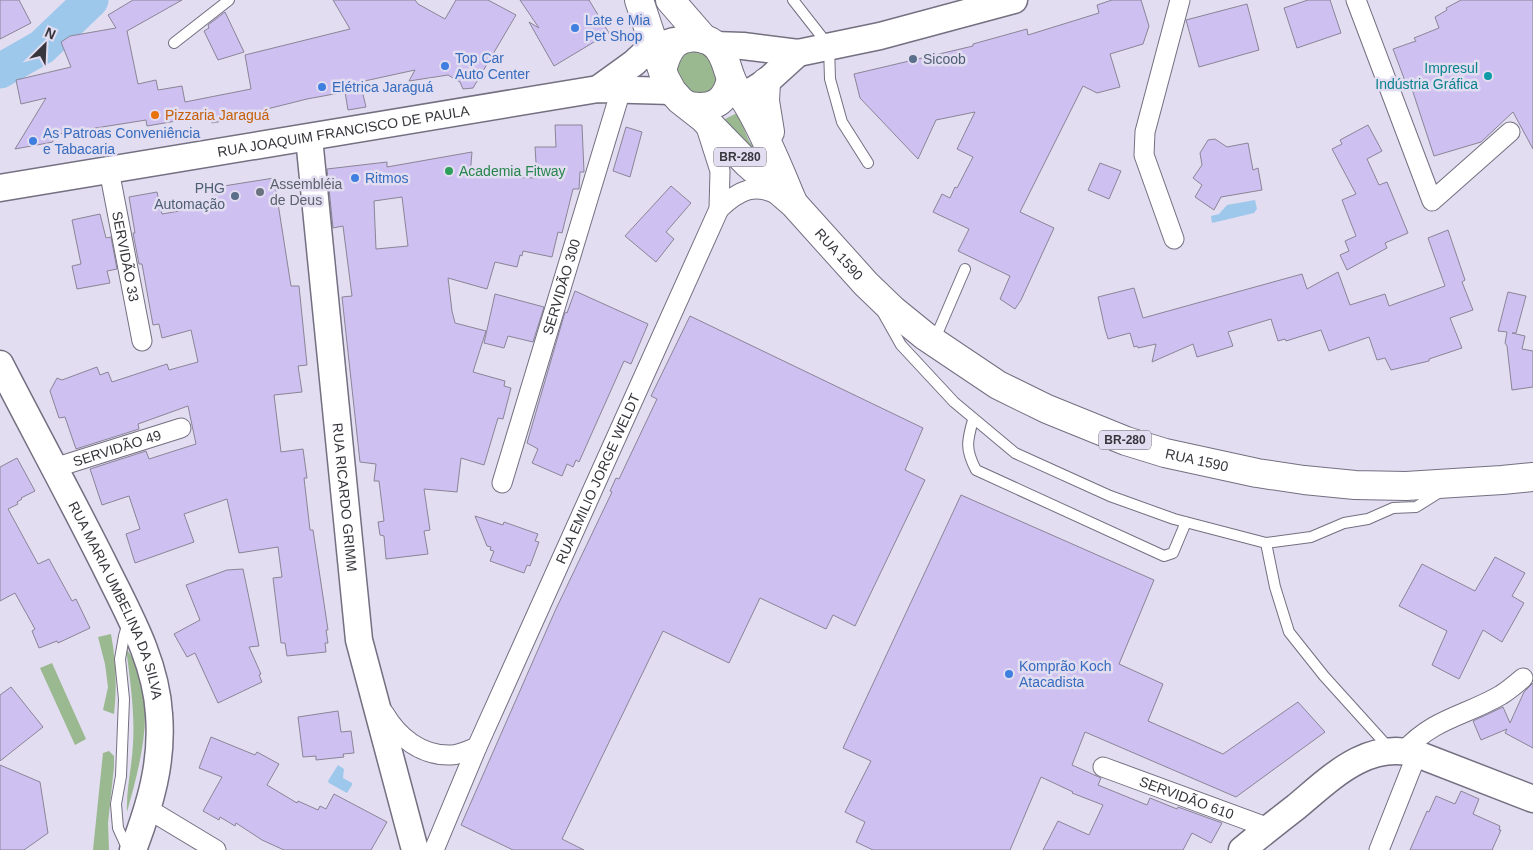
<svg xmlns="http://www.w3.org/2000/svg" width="1533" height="850" viewBox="0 0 1533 850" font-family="Arial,sans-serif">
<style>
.green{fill:#9bb990}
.water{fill:#9dc8eb}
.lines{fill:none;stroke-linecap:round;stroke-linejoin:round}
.river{stroke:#9dc8eb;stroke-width:35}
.building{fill:#cec0f0;stroke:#8a8597;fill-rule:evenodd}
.lane-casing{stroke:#746f81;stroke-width:12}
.street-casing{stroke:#746f81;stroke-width:21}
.secondary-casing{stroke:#746f81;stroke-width:29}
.highway-casing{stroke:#746f81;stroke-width:30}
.lane{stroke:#fff;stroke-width:10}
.street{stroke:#fff;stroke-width:19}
.secondary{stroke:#fff;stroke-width:26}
.highway{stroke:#fff;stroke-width:28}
.shop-dot{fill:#3f7fe0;stroke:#e2ddf0;stroke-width:2}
.service-dot{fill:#5c6f8a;stroke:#e2ddf0;stroke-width:2}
.culture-dot{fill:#0f9aa8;stroke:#e2ddf0;stroke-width:2}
.food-dot{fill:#e8710a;stroke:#e2ddf0;stroke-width:2}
.leisure-dot{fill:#2e9e5b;stroke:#e2ddf0;stroke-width:2}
.worship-dot{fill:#6b7280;stroke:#e2ddf0;stroke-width:2}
.labels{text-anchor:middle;stroke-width:5;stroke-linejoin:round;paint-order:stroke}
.shield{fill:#e2ddf0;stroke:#6b6873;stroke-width:1}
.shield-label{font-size:12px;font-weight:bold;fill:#38363d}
.shop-label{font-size:14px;fill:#366cbe;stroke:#e2ddf0;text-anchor:start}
.service-label{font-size:14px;fill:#4e5e75;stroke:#e2ddf0;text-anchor:start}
.culture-label{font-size:14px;fill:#0d838f;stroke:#e2ddf0;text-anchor:end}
.food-label{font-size:14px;fill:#c56008;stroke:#e2ddf0;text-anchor:start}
.street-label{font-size:14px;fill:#38363d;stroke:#e2ddf0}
.leisure-label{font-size:14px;fill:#27864d;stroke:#e2ddf0;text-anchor:start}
.worship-label{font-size:14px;fill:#5b616d;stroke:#e2ddf0;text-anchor:start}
</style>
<rect width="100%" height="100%" fill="#e2ddf0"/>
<path class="green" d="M694 50 711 56 719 83 705 97 682 91 674 63 682 53Z
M735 114 738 115 749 141 765 164 721 121Z
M111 634C116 661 117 687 114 714L103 710 108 687 105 664 98 637Z
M126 648C160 695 141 761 127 812 126 789 132 767 133 744 135 712 130 680 126 648Z
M52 663 86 739 75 745 40 668Z
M109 751 114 756V767L108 823 109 850H93L103 753Z"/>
<path class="water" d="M1255 200 1257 209 1254 213 1212 223 1211 216 1219 214 1227 205Z
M338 765 344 769 343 778 352 783V785L347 793 329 783 328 781Z"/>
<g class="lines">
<path class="river" d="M0 71 42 47 91 0"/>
</g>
<path class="building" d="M0 0H19L31 23 0 39Z
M133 0H182L127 31 138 84 156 80 158 90 182 86 185 102 251 89 245 55 350 29 333 0H415L418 4 445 19 456 0H488L516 15 473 88 463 89 460 82 448 75 409 81 415 70 360 82 366 107 348 110 345 92 307 99 247 114 248 116 212 123 211 115 147 126 146 120 52 135 53 142 15 149 46 98 21 104 16 80 71 67 61 42 70 36 116 28 108 15Z
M520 0H589L609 33 554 66 529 22 539 28Z
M1112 0H1141L1149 26 1143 44 1110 54 1120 87 1097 93 1083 86 1020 212 1054 228 1021 300 1015 309 1000 299 1010 276 958 251 969 229 933 212 942 194 950 198 955 187 957 188 973 157 957 149 975 112 936 120 918 159 860 98 854 74 973 46V44L1027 29 1028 35 1099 13 1097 5Z
M1308 0H1330L1341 33 1297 48 1284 8Z
M1461 0H1533V149L1513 112 1481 142 1434 156 1409 80 1405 81 1393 49 1416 41 1414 38 1439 28 1435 17 1447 10 1446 8Z
M1247 4 1259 50 1199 67 1186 20Z
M225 12 244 52 218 60 204 31 209 28 208 25Z
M555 125H582L584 172H580L579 189H573L562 233 558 232 552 257 523 251 522 256 520 255 517 267 495 262 487 289 448 278 452 311 455 323 486 331 473 372 505 381 504 386 511 388 503 419 498 418 484 465 461 458 457 492 424 489 430 530 424 531 428 554 386 559 384 536 380 535 378 522 384 521 379 481H374L376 464 360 462 342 297 352 296 343 226 333 228 327 169 387 162V167L472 152 470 176 537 178 535 147H556ZM402 197 408 246 376 249 374 201Z
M1368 125 1382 151 1367 159 1379 185 1387 182 1408 233 1385 243 1387 248 1347 270 1340 255 1349 251 1345 241 1356 236 1342 200 1356 194 1332 149 1342 144 1340 140Z
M626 127 642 132 630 177 613 171Z
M1215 139 1227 147 1248 143 1253 170 1258 168 1262 190 1221 197 1214 210 1195 197 1202 185 1193 178 1202 165 1200 153 1208 140Z
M1100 163 1121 171 1109 199 1088 190Z
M274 178 291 286H299L307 365 298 366 302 392 274 395 281 452 303 449 307 478H304L310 530H313L328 630H326L328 643H325L326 652 287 656 285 643H281L273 578 282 577 278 547 239 553 227 499 184 514 194 542 135 563 126 534 140 529 129 496 102 505 90 469 146 451 149 459 196 444 188 406 138 424 139 429 76 449 65 417 59 418 50 391 57 378 62 380 97 367 100 375 108 372 112 382 167 364 169 370 198 362 191 330 162 338 159 324 153 325 142 264H139L133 233H135L129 197 157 192 162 214 214 205 211 188Z
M671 186 691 203 666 232 674 239 656 262 625 236Z
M100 214 106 238 111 237 117 269 107 271 110 283 77 289 72 266 81 264 72 220Z
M1448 230 1465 280 1462 282 1473 310 1450 318 1462 348 1429 359V361L1391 370 1385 358 1377 360 1369 337 1329 351 1321 330 1286 341 1285 339 1278 341 1271 319 1228 332 1233 346 1197 357 1193 344 1152 362 1156 344 1138 348 1137 346 1134 347 1130 333 1108 339 1105 329 1098 297 1134 288 1143 318 1302 274 1307 289 1338 272 1350 305 1385 294 1389 306 1445 286 1428 238Z
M575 291 648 324 631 364 624 361 579 462 576 460 573 467 567 464 562 476 532 463 538 449 527 443 565 312 567 313Z
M1508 292 1526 296 1516 333H1512L1525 336 1522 349 1533 351V387L1512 390 1507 346 1505 343 1507 332 1498 331Z
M495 294 544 307 533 342 508 336 504 348 484 343Z
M690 316 923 428 905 470 925 480 855 626 833 615 826 629 760 598 729 663 663 631 562 839 584 850H513L461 825 555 611 612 492 610 491 616 478 619 479 657 399 651 396Z
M17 458 35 491 21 498 22 499 17 502 18 504 8 509 38 564 49 559 72 601 76 599 90 628 58 643 57 641 39 648 32 631 35 629 15 593 0 601V467Z
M961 495 1154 580 1119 664 1163 684 1148 721 1223 754 1298 702 1325 732 1236 797 1085 732 1072 765 1101 778 1098 785 1147 805 1150 798 1177 809 1178 807 1222 823 1211 843 1192 833 1183 850H1043L1058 821 1089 835 1103 805 1072 793 1073 792 1041 777 1010 850H873L856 842 865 822 845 812 871 761 843 748Z
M475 516 503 525 504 522 538 534 535 541 539 542 530 566 527 565 524 573 490 561 494 551 490 550 491 547 487 546Z
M1495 557 1525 573 1512 596 1524 603 1502 642 1483 630 1459 679 1432 665 1447 631 1399 606 1422 564 1475 591Z
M243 569 259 646 249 647 261 674 259 675 262 682 218 703 195 653 187 657 174 634 200 620 186 585 227 570Z
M1533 683V748L1505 733 1507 729 1481 740 1473 721 1503 707 1510 723 1524 692Z
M11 687 43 727 0 761V695Z
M338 711 341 732 351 731 354 753 343 754 344 757 316 760V756L303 757 298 717Z
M211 737 255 755 257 752 279 764 267 785 297 803 298 801 318 810 320 806 326 809 334 794 387 822 371 850H284L262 840 236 823 235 826 220 817 219 820 203 811 222 777 199 768Z
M0 765 40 782 48 833 24 850H0Z
M1461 791 1479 799 1473 814 1500 826 1499 830H1501L1492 850H1410L1427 811 1429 812 1436 796 1455 804Z"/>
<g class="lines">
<defs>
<path id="lane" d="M793 0 829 46 830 79 842 122 868 163
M174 43 229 0
M883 313 901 345 954 402 1015 453 1110 496 1174 519 1266 543 1311 537 1344 523 1368 519 1393 508 1416 507 1440 492
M934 341 965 269
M973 420C967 441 965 449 976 470L1164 556 1173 553 1186 522
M1266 543 1275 587 1289 632 1324 676 1390 749
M128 850 118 828 116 804 121 776 124 699 120 659 124 636 128 623"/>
<g id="street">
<path d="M1356 0 1432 201 1510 132"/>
<path id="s1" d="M109 170 142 341"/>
<path d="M719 209C739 190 755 182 780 196"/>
<path d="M1174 239 1144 155 1145 132 1180 0"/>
<path id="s2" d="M54 468 181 428"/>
<path id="s3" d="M502 483 621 90"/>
<path d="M384 713C398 737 421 756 451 755 459 755 469 750 477 747"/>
<path d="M1404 751C1434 718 1465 716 1501 695 1509 690 1516 684 1523 678"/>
<path id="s4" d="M1103 767 1269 828"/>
<path d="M148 809 216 850"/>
<path id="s5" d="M434 850 477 747 719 209 720 171 705 124"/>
<path d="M1379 850 1417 754"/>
</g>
<g id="secondary">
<path d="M714 45 743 46 798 53 880 36 1014 0"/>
<path d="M598 89 634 63 649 49 674 41"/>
<path d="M747 94 766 82 798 53"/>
<path id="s6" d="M309 138 359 640 415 850"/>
<path id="s7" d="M0 188 598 89 672 91"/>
<path id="s8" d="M0 364C35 432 71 498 105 566 128 613 156 661 159 714 163 763 150 805 133 850"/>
<path d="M1242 850C1260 835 1278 821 1296 807 1331 778 1367 740 1417 754L1533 799"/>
</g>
<g id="highway">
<path id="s9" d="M639 0 665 78 672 91 680 100 703 118 748 164 794 204 866 284 893 310 925 336 998 385 1047 409 1126 441 1165 453 1257 473 1304 480 1355 485 1406 486 1502 480 1533 477"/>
<path d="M670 0 704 39"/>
<path d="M663 67C665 60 667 53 672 47 682 35 702 35 714 44 725 53 726 66 731 78 734 88 744 97 749 107 766 136 779 169 792 200"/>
<path d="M766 82 765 101 770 132"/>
<path d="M690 106C713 110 726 102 731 79"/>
</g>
</defs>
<use href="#lane" class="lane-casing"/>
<use href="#street" class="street-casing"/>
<use href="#secondary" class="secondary-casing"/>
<use href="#highway" class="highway-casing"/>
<use href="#lane" class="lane"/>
<use href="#street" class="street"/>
<use href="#secondary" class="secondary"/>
<use href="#highway" class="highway"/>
</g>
<g class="shop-dot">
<circle cx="575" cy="28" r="5"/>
<circle cx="445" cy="66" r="5"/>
<circle cx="322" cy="87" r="5"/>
<circle cx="33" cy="141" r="5"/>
<circle cx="355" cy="178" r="5"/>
<circle cx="1009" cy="674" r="5"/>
</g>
<g class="service-dot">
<circle cx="913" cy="59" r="5"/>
<circle cx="235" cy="196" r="5"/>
</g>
<circle class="culture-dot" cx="1488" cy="76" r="5"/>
<circle class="food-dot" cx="155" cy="115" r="5"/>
<circle class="leisure-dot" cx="449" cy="171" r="5"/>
<circle class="worship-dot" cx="260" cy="192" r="5"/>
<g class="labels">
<g class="shield">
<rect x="714" y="147.5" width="52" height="19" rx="4"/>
<rect x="1099" y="430.5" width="52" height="19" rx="4"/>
</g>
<g class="shield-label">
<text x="740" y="161">BR-280</text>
<text x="1125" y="444">BR-280</text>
</g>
<g class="shop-label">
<text x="585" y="25">Late e Mia<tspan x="585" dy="16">Pet Shop</tspan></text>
<text x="455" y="63">Top Car<tspan x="455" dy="16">Auto Center</tspan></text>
<text x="332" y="92">Elétrica Jaraguá</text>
<text x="43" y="138">As Patroas Conveniência<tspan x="43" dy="16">e Tabacaria</tspan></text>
<text x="365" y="183">Ritmos</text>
<text x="1019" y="671">Komprão Koch<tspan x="1019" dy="16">Atacadista</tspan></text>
</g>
<g class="service-label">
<text x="923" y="64">Sicoob</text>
<text x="225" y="193" text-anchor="end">PHG<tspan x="225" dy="16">Automação</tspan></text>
</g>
<g class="culture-label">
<text x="1478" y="73">Impresul<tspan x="1478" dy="16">Indústria Gráfica</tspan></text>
</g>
<g class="food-label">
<text x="165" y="120">Pizzaria Jaraguá</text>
</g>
<g class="street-label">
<text dy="5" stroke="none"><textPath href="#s7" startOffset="348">RUA JOAQUIM FRANCISCO DE PAULA</textPath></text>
<text dy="5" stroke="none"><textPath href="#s9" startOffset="331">RUA 1590</textPath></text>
<text dy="5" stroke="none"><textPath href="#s1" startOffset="88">SERVIDÃO 33</textPath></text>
<text dy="5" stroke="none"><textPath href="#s3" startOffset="205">SERVIDÃO 300</textPath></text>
<text dy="5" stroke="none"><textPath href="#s2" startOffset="66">SERVIDÃO 49</textPath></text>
<text dy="5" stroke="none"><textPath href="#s9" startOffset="751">RUA 1590</textPath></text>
<text dy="5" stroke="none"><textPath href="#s5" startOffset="406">RUA EMILIO JORGE WELDT</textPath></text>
<text dy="5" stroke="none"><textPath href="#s6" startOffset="361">RUA RICARDO GRIMM</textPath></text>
<text dy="5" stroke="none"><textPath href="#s8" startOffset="264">RUA MARIA UMBELINA DA SILVA</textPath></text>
<text dy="5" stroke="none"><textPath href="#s4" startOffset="89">SERVIDÃO 610</textPath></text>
</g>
<g class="leisure-label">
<text x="459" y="176">Academia Fitway</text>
</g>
<g class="worship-label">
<text x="270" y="189">Assembléia<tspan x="270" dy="16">de Deus</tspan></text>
</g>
</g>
<g transform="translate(45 45) rotate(24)" stroke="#e2ddf0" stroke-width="4" paint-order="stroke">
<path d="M0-4L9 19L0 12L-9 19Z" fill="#38363d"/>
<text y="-8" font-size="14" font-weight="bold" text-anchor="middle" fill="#38363d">N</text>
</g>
</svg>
